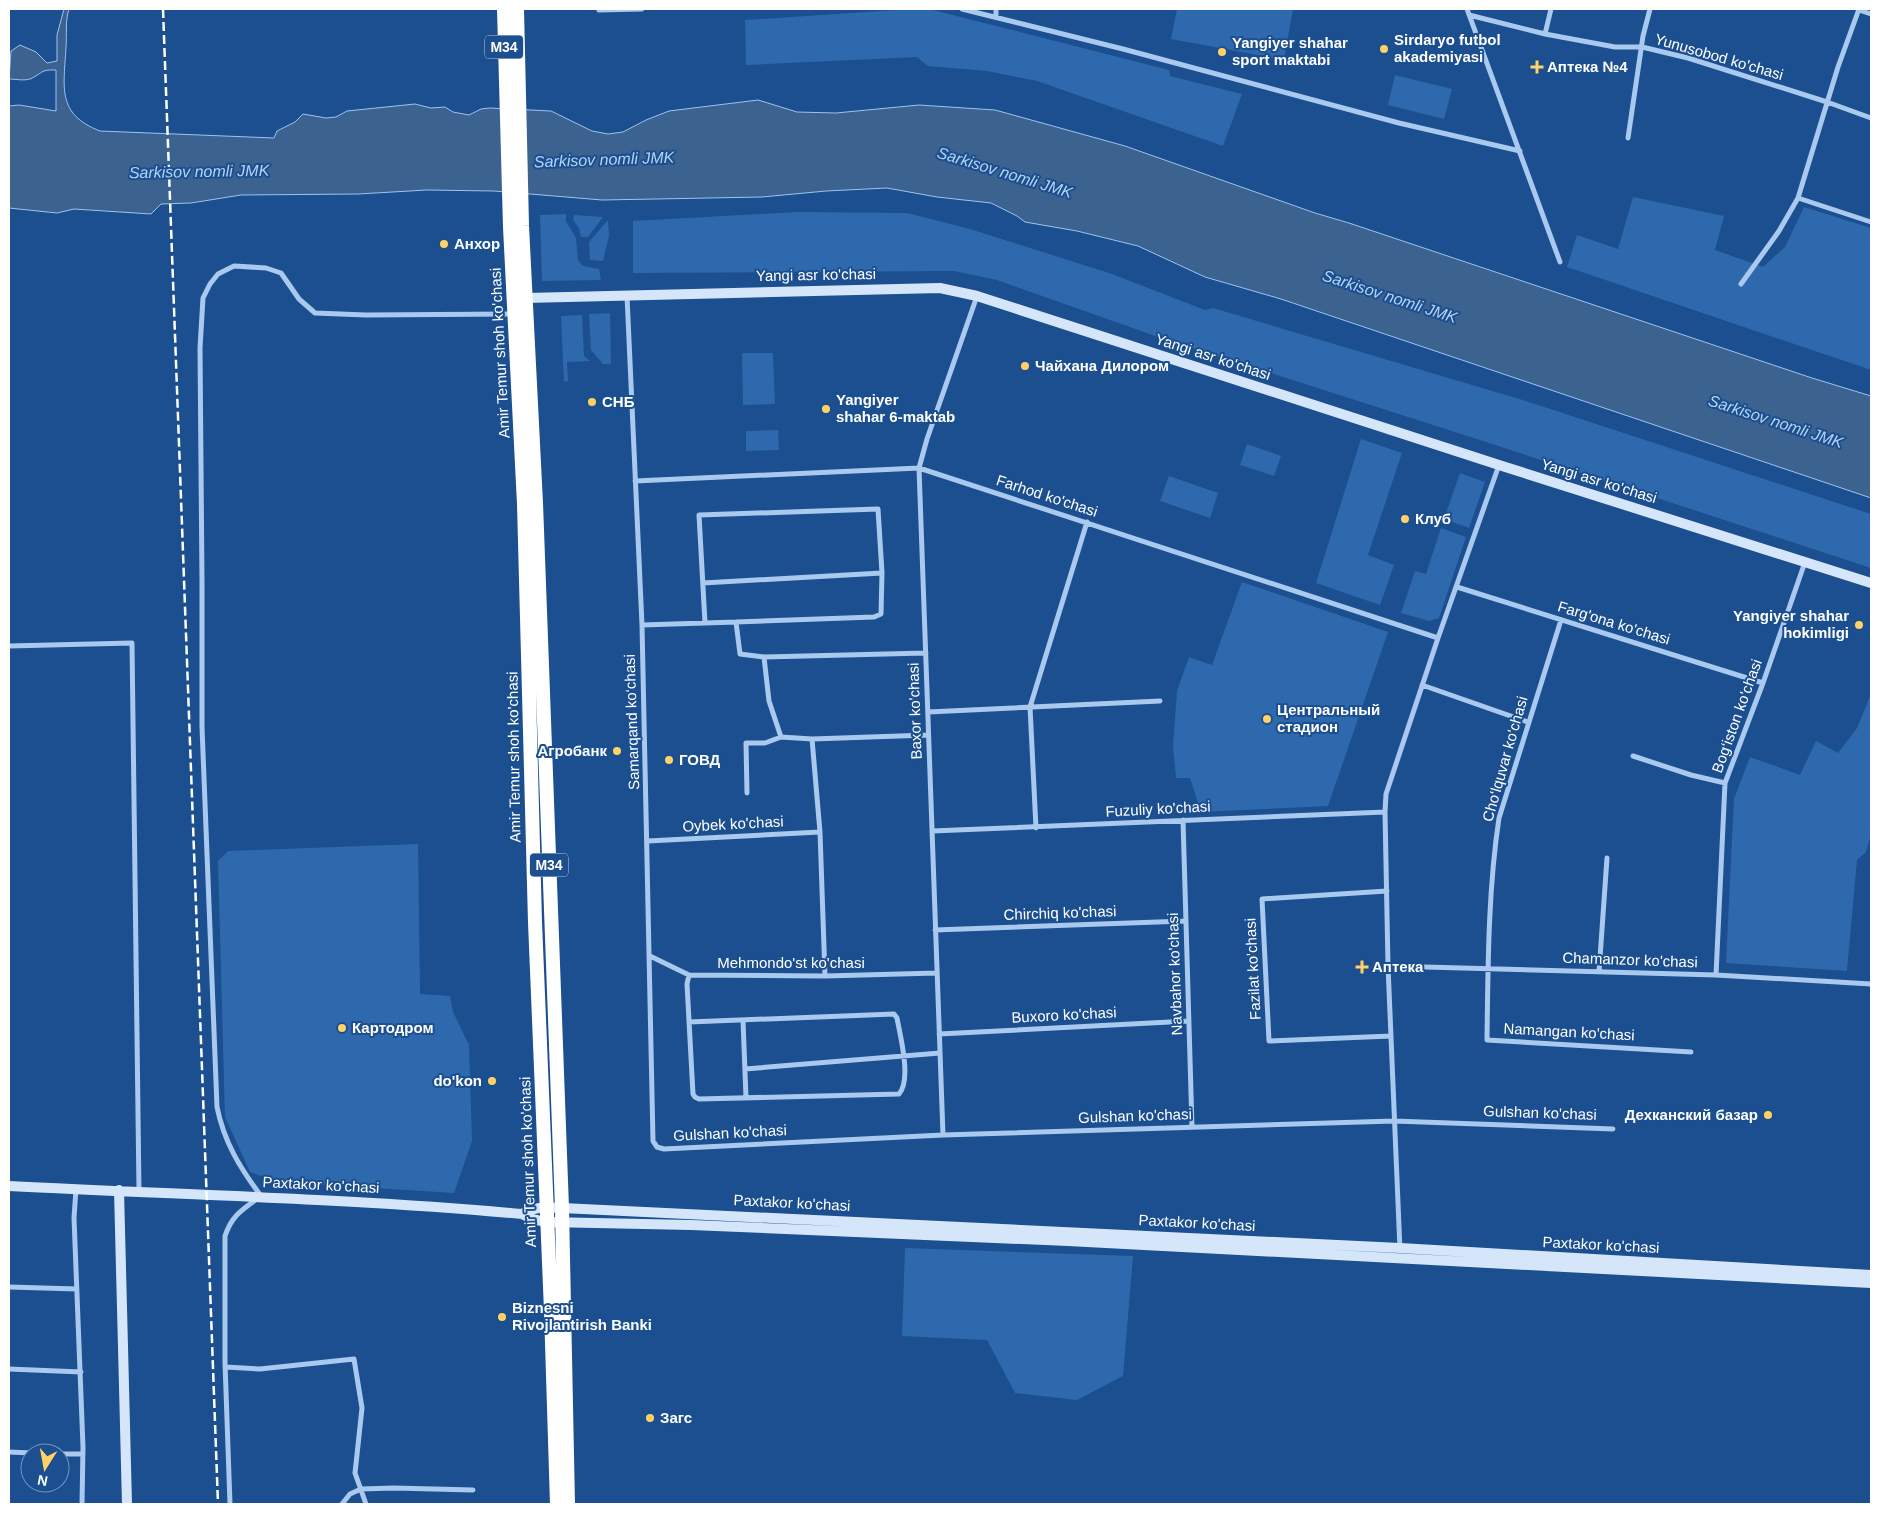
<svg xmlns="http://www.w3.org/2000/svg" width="1880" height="1513" viewBox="0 0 1880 1513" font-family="Helvetica,sans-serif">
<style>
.green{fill:#2e69ad}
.water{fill:#3c6290;stroke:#9cc4f0}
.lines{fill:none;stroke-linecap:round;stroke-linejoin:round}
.street{stroke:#a9c9ee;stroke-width:5}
.secondary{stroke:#d6e6fa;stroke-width:10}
.highway{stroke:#fff;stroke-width:14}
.rail{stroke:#fff;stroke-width:2.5;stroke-dasharray:9 4;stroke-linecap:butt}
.poi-dot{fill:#ffd166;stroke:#1b4f8f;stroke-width:2}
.labels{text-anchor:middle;stroke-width:4;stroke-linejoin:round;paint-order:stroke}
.shield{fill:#1b4f8f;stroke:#bbcadd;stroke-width:1}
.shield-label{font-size:14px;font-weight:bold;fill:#fff}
.poi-label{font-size:15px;font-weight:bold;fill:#fff;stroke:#1b4f8f;text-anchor:start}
.street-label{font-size:15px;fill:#fff;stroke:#1b4f8f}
.water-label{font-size:16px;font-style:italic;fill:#b5d3f5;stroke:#1b4f8f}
</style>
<rect width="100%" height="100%" fill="#1b4f8f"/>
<path class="green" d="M1177 9H1293L1284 60 1171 39Z
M897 10H933L1169 70 1170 76 1242 94 1223 146 1037 81 987 71 928 66 917 57 746 65 745 20Z
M1395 75 1452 89 1444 119 1388 105Z
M1633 197 1724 216 1715 250 1763 267 1785 247 1804 207 1871 228V370L1567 267 1577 235 1618 249Z
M798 212 907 213 970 229 1112 274 1205 310 1213 308 1526 401 1871 514V568L1486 442 1158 337 997 280 954 271 633 273V221Z
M566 214V221L576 238 578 260 583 266 599 269 601 280 542 281 540 215Z
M574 215 603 217 588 237H581L579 228 573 220Z
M608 220 609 236 603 261 590 260 589 242Z
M610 313 611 364H603L591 350 589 314Z
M582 315 584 356 590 361 567 362 568 381 564 382 561 316Z
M742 353H773L775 404 743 405Z
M778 430 779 450 746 451V431Z
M1361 439 1402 453 1368 555 1394 565 1380 605 1316 583Z
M1247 444 1281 456 1274 476 1240 465Z
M1460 473 1485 482 1469 528 1444 519Z
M1169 476 1218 493 1210 518 1160 501Z
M1441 528 1466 537 1439 618 1429 621 1401 613 1415 571 1426 574Z
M1242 582 1388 632 1328 806 1201 812 1190 778H1176L1173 746 1177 691 1189 657 1212 665Z
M1871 694V834L1866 852 1857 860 1847 971 1726 963 1734 799 1750 757 1800 775 1816 741 1838 753 1857 728Z
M418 844 420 994 450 996 453 1012 469 1045 472 1141 454 1193 279 1182 250 1172 225 1117 218 861 228 851Z
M905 1248 1133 1256 1123 1376 1077 1400 1015 1393 987 1340 902 1336Z"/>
<path class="water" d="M64 9H69C65 21 67 34 66 47 64 87 56 114 100 131L274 138 277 131 295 122 303 114 326 118 336 117 347 111 415 104 431 108 445 107 453 112 469 115 481 109 490 108 551 111 592 131 608 134 623 132 646 120 669 111 758 100 797 112 836 113 919 105 995 110 1125 146 1315 213 1349 223 1812 378 1871 396V498L1281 299 1205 277 1138 246 1077 231 1025 222 1017 216 991 203 937 197 887 188 826 191 762 197 602 200 494 191 427 190 358 194 241 195 191 203 161 204 151 214 74 209 57 213 9 208V106L19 105 56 111V70C40 69 42 74 30 79 23 81 16 79 9 79L11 51 20 45 36 52 47 63 57 61V35Z"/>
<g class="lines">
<path class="street" d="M599 9V10L642 9
M962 9 1123 49 1399 123 1520 151
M1467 9 1560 262
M1859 10 1871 14
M1469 15 1545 34 1615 47H1642L1688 58 1827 102 1871 118
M996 16V9
M1545 34 1551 9
M1628 138 1643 36 1650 9
M1798 198 1871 222
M1741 284 1779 231 1798 198 1838 67 1859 9
M627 296 642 625 653 1141 657 1147 664 1149 943 1135 1394 1121 1613 1129
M635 481 919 468 1438 638
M703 583 882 573
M1457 587 1763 683
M1561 620 1499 818C1488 891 1488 966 1487 1040L1691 1052
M705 623 699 515 878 509 882 573 881 614 874 617 736 622
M642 625 736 622 740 654 764 657 769 701 781 737 765 743H746L747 793
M9 646 132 643 139 1191
M764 657 926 653
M1422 685 1528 722
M928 712 1160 701
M781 737 812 739 928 735
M812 739 820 832 825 976
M1633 756 1691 775 1725 783
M1183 820 1192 1127
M1036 828 1030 707 1087 522
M932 831 1385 812
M648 841 820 832
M1387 891 1262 899 1269 1041 1391 1036
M935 930 1186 921
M650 956 689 975 825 976 937 973
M1388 966 1716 975 1871 984
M1599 972 1607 858
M1716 975 1725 783 1763 683 1805 562
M743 1020 746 1098
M689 1022 894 1014 897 1018C900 1035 912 1080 899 1094L699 1099 695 1097 693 1094 687 984 689 975
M939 1034 1189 1021
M745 1069 940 1053
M943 1135 919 468 927 439 977 296
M76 1189 74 1218 83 1447 82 1504
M1400 1250 1388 966 1385 812 1386 794 1438 638 1499 465
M9 1287 77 1289
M226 1367 260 1369 354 1359 362 1408 355 1473 366 1504
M9 1369 81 1372
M9 1452 32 1453
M60 1454H83
M230 1504 225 1363V1236C232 1215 243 1209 261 1196 240 1168 224 1142 217 1107L202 727V582L200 348 203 298 210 284 218 274 234 266 266 268 281 273 299 299 315 313 366 315 512 314
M342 1504 350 1494 361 1489 394 1488 473 1490"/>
<path class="secondary" d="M526 298 940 288 977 296 1499 465 1871 583
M9 1186C180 1195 351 1198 522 1214L531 1219 547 1222 691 1225 1068 1241 1871 1283
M119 1190 127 1504
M522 1214C535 1206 547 1207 562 1208L1400 1248 1871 1275"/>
<path class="highway" d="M504 9 510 227 524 504 535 922 551 1311 557 1504
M517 9 522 226 536 503 562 1208 568 1504"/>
<path class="rail" d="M163 9 218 1504"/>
</g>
<g class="poi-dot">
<circle cx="1384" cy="49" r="5"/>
<circle cx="1222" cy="52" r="5"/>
<path d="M1534.5 59.5h5v5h5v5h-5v5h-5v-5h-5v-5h5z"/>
<circle cx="444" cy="244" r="5"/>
<circle cx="1025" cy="366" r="5"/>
<circle cx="592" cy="402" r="5"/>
<circle cx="826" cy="409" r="5"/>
<circle cx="1405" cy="519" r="5"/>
<circle cx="1859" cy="625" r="5"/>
<circle cx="1267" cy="719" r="5"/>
<circle cx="617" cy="751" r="5"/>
<circle cx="669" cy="760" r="5"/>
<path d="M1359.5 959.5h5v5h5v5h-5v5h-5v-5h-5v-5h5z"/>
<circle cx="342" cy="1028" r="5"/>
<circle cx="492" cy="1081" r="5"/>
<circle cx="1768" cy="1115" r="5"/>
<circle cx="502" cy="1317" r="5"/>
<circle cx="650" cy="1418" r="5"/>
</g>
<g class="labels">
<g class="shield">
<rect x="485" y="35.5" width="38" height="23" rx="4"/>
<rect x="530" y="853.5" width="38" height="23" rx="4"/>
</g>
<g class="shield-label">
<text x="504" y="52">M34</text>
<text x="549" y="870">M34</text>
</g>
<g class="poi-label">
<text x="1394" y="45">Sirdaryo futbol<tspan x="1394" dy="17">akademiyasi</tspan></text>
<text x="1232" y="48">Yangiyer shahar<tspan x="1232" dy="17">sport maktabi</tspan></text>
<text x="1547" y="72">Аптека №4</text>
<text x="454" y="249">Анхор</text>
<text x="1035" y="371">Чайхана Дилором</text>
<text x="836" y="405">Yangiyer<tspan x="836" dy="17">shahar 6-maktab</tspan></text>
<text x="602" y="407">СНБ</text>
<text x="1415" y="524">Клуб</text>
<text x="1849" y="621" text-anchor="end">Yangiyer shahar<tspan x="1849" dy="17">hokimligi</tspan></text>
<text x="1277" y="715">Центральный<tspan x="1277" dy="17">стадион</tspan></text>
<text x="607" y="756" text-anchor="end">Агробанк</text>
<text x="679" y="765">ГОВД</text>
<text x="1372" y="972">Аптека</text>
<text x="352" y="1033">Картодром</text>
<text x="482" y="1086" text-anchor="end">do'kon</text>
<text x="1758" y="1120" text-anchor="end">Дехканский базар</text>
<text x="512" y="1313">Biznesni<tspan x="512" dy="17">Rivojlantirish Banki</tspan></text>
<text x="660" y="1423">Загс</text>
</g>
<g class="street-label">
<text transform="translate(1719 57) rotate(16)" y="5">Yunusobod ko'chasi</text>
<text transform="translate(816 275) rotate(-1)" y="5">Yangi asr ko'chasi</text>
<text transform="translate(500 353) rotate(-93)" y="5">Amir Temur shoh ko'chasi</text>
<text transform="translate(1213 357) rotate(18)" y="5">Yangi asr ko'chasi</text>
<text transform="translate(1599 481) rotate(17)" y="5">Yangi asr ko'chasi</text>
<text transform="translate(1047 496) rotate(18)" y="5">Farhod ko'chasi</text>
<text transform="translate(1614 623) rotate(17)" y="5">Farg'ona ko'chasi</text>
<text transform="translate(915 711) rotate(-92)" y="5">Baxor ko'chasi</text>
<text transform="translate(1737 716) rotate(-70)" y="5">Bog‘iston ko'chasi</text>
<text transform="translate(632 722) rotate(-92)" y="5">Samarqand ko‘chasi</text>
<text transform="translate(514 757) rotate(-91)" y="5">Amir Temur shoh ko'chasi</text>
<text transform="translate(1505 759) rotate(-74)" y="5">Cho‘lquvar ko'chasi</text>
<text transform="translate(1158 809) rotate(-3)" y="5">Fuzuliy ko'chasi</text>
<text transform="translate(733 824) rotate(-3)" y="5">Oybek ko'chasi</text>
<text transform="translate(1060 913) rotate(-2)" y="5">Chirchiq ko'chasi</text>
<text transform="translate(1630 960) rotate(2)" y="5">Chamanzor ko'chasi</text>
<text x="791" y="968">Mehmondo'st ko'chasi</text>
<text transform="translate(1253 969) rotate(-93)" y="5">Fazilat ko'chasi</text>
<text transform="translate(1175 974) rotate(-92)" y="5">Navbahor ko'chasi</text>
<text transform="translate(1064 1015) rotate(-3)" y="5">Buxoro ko'chasi</text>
<text transform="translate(1569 1032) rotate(3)" y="5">Namangan ko'chasi</text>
<text transform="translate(1540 1113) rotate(2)" y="5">Gulshan ko'chasi</text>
<text transform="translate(1135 1116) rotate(-2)" y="5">Gulshan ko'chasi</text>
<text transform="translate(730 1133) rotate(-3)" y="5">Gulshan ko'chasi</text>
<text transform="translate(528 1162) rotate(-92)" y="5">Amir Temur shoh ko'chasi</text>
<text transform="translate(321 1185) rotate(3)" y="5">Paxtakor ko'chasi</text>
<text transform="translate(792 1203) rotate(3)" y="5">Paxtakor ko'chasi</text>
<text transform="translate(1197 1223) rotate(3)" y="5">Paxtakor ko'chasi</text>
<text transform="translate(1601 1245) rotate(3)" y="5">Paxtakor ko'chasi</text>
</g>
<g class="water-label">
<text transform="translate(604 159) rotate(-2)" y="6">Sarkisov nomli JMK</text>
<text transform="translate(199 171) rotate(-1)" y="6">Sarkisov nomli JMK</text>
<text transform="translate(1005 172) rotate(17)" y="6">Sarkisov nomli JMK</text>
<text transform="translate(1390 296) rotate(18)" y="6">Sarkisov nomli JMK</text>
<text transform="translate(1776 421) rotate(18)" y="6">Sarkisov nomli JMK</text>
</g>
</g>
<rect width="1880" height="1513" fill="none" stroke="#ffffff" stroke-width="20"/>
<g transform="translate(45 1468) rotate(191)"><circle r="24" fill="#1b4f8f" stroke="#7695bc"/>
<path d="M0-4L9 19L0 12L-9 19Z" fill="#ffd166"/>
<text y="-8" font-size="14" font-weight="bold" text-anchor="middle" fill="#ffffff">N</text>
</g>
</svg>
